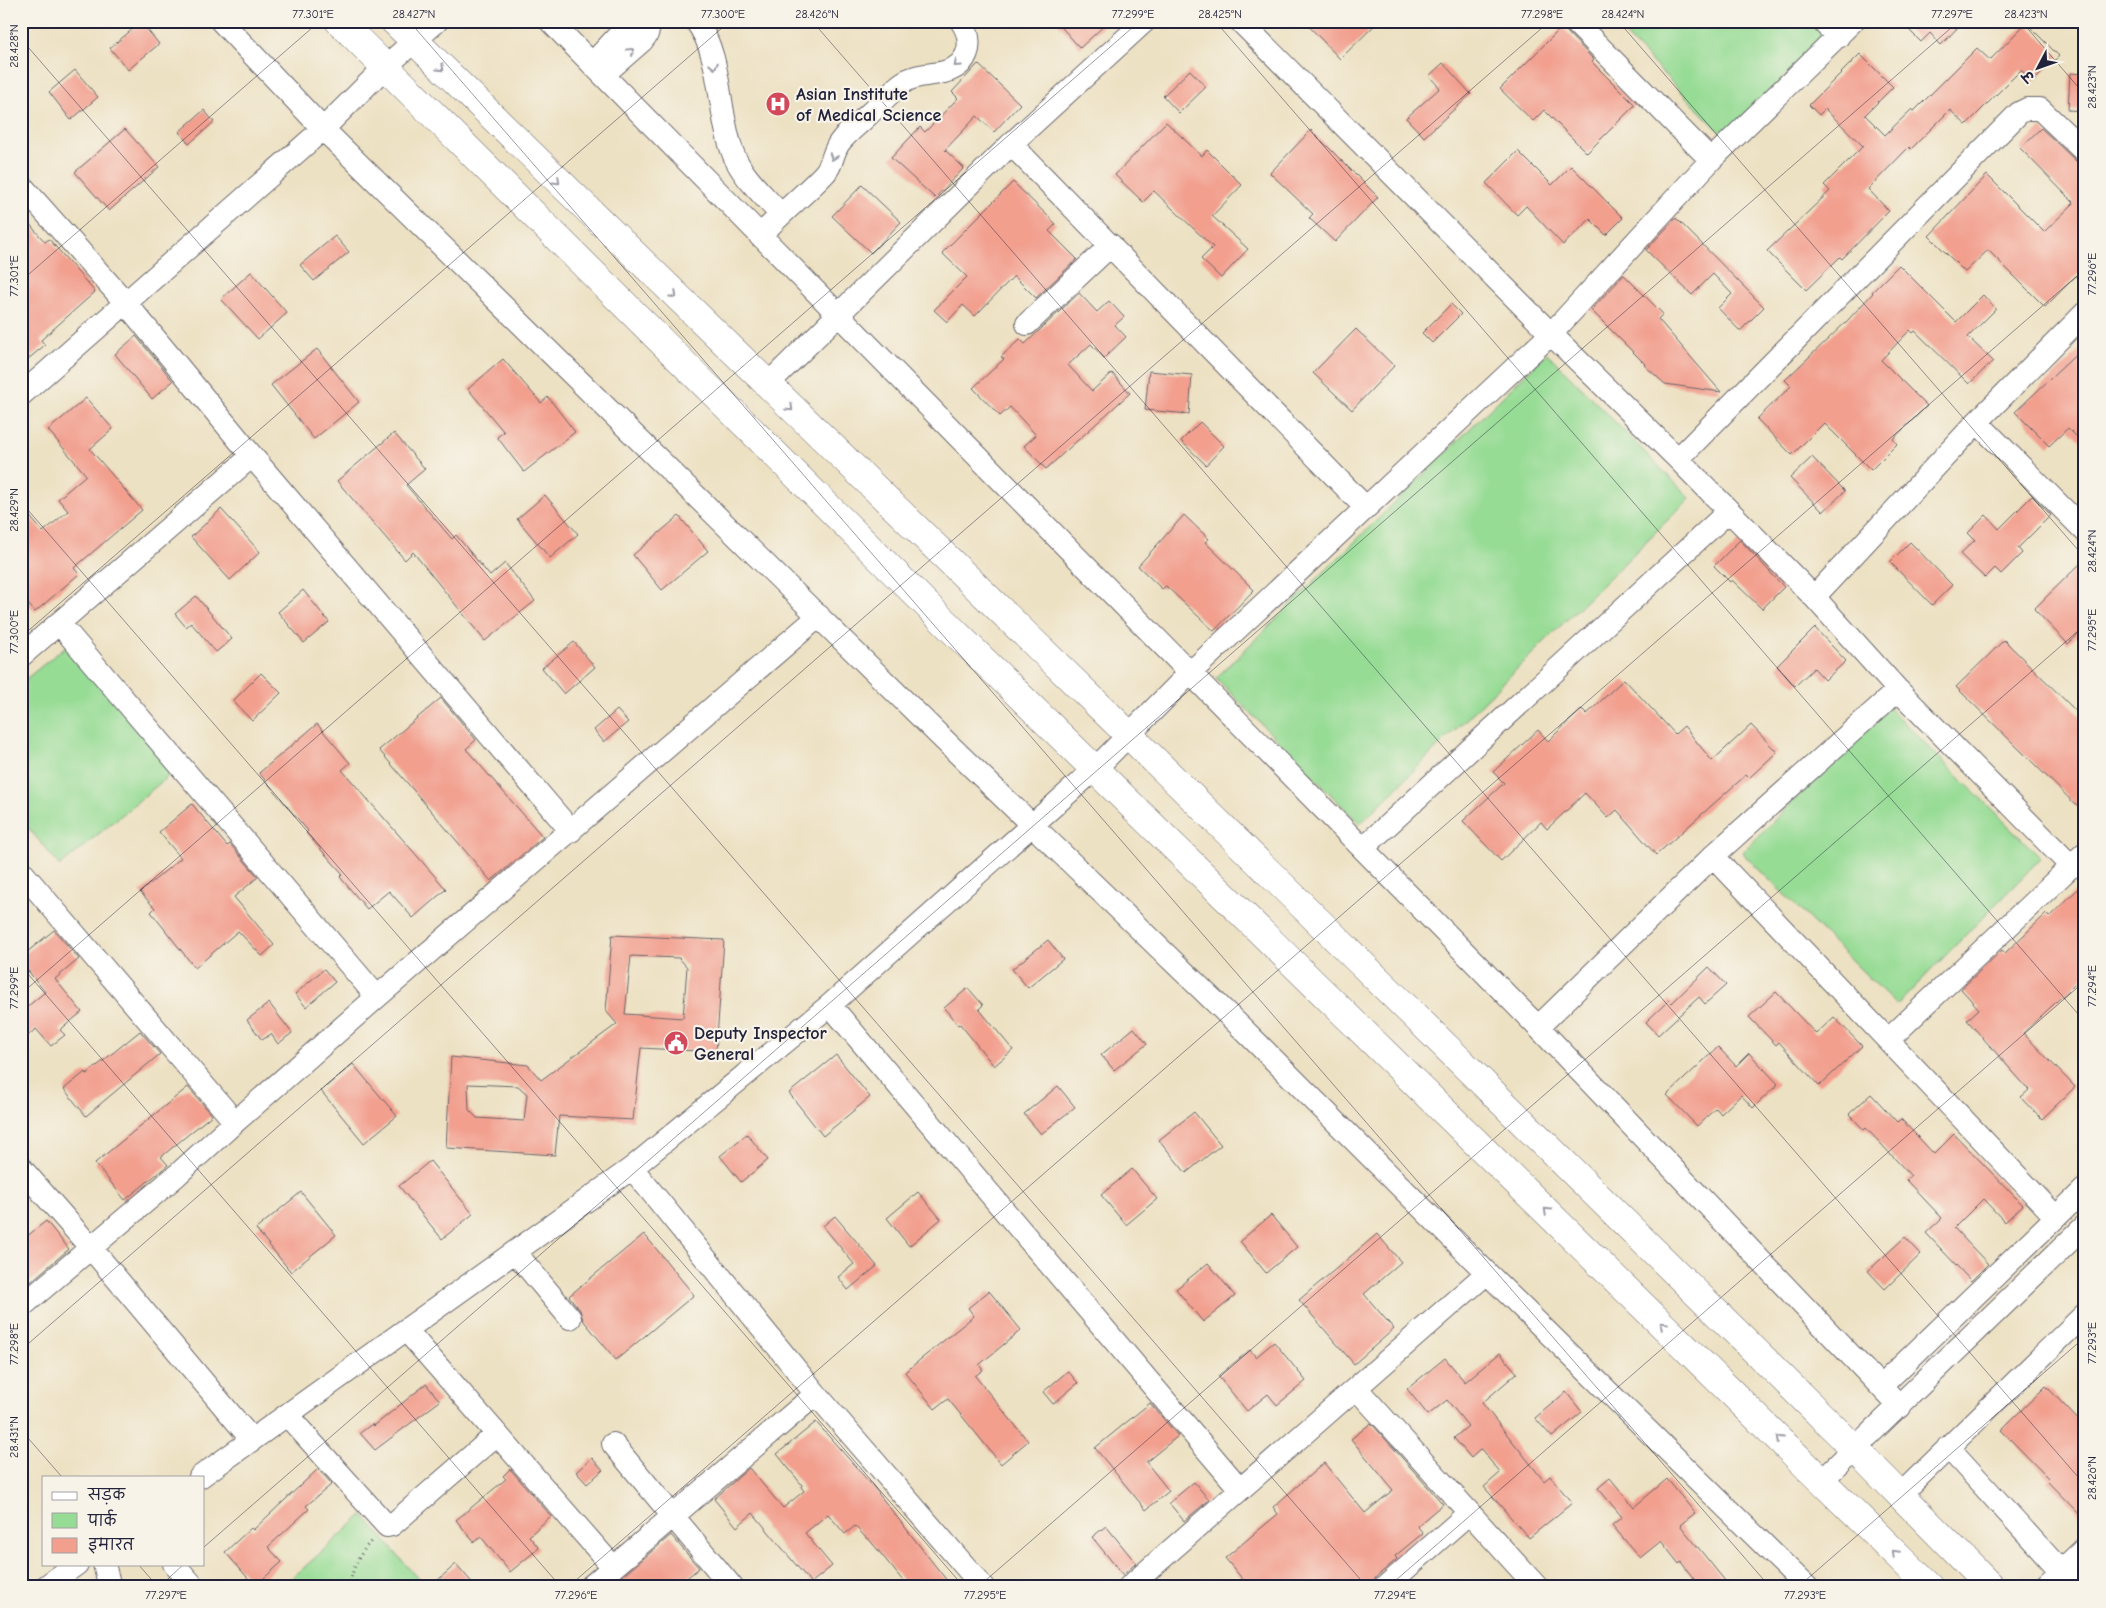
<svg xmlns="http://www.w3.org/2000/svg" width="2106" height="1608" viewBox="0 0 2106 1608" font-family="'Comic Neue','Playpen Sans Deva',sans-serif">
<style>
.green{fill:#97dc95;stroke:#5c7f68}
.building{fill:#f29f8e;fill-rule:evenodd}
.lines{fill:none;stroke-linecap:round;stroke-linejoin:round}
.minor-casing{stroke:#69656b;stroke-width:24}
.major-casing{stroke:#69656b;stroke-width:29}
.path{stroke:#69656b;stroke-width:3;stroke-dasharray:1 4;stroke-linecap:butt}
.minor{stroke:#fff;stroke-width:22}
.major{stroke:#fff;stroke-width:28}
.oneway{stroke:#9c9ca7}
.ticks{fill:none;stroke:#22223b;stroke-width:1;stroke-opacity:0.45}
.labels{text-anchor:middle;stroke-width:4.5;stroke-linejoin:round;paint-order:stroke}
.poi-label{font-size:18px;font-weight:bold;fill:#22223b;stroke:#f7f3e8;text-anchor:start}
.neatline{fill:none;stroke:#22223b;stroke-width:2}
.ticks-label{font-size:12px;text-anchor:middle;fill:#22223b}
</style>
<rect width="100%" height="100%" fill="#f7f3e8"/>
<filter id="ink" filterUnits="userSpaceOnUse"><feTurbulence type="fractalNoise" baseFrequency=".02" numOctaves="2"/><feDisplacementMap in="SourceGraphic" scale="10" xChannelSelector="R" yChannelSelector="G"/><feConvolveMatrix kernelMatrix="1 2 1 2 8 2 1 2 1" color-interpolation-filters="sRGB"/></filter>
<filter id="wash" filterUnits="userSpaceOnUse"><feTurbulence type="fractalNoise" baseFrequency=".0096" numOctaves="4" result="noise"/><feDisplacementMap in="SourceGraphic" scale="20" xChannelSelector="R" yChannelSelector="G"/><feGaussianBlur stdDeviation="1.12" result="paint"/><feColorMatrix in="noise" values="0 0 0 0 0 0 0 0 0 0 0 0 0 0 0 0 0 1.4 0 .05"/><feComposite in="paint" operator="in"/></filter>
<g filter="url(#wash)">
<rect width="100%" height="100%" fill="#ede1c3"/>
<path class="green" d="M1612 21H1813L1827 35 1724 136Z
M1547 353 1690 498 1360 824 1216 678Z
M71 642 177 769 60 866 21 819V683Z
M1887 706 2041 858 1897 1005 1742 853Z
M363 1515 425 1587H282Z"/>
<g id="blocks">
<path class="building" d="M1056 21H1109L1080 48Z
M1304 21H1379L1340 59Z
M1900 21H1964L1941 45 1930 33 1921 42Z
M141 22 159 44 128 70 110 48Z
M2026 23 2059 56 2033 82 2021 70 1966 125 1950 110 1911 149 1909 147 1868 189 1889 211 1842 259 1840 257 1806 290 1767 251 1830 191 1824 185 1863 146 1825 109 1819 115 1809 105 1860 54 1893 87 1865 115 1885 135 1912 109 1914 111 1977 48 1990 60Z
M1562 27 1594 60 1592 62 1635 105 1587 153 1544 110 1533 121 1500 89Z
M1443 63 1471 94 1424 137 1406 118 1440 88 1429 76Z
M978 64 1020 104 994 132 977 116 945 150 964 168 935 198 891 158 920 127 925 132 958 98 952 92Z
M75 70 98 97 71 120 49 92Z
M1190 70 1206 87 1179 113 1163 96Z
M2070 73 2085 74V111L2068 110Z
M204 110 214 122 189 144 179 132Z
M1166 122 1202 156 1207 150 1242 185 1212 216 1248 249 1221 278 1201 259 1213 247 1154 191 1143 202 1115 175Z
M2041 128 2076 161 2085 165V267L2045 307 1988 250 1965 272 1929 236 1987 175 2044 232 2074 203 2020 148Z
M125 129 159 167 109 211 75 172Z
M1311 130 1378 197 1335 242 1309 218 1313 214 1270 173Z
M1518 151 1552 185 1571 166 1623 218 1606 235 1590 219 1563 245 1526 206 1517 215 1486 183Z
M1013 182 1056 224 1049 231 1077 259 1036 298 1014 276 975 316 963 305 947 322 934 310 967 277 942 253Z
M862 185 901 222 871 253 832 216Z
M21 214 45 242 49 239 95 292 41 340 45 345 21 365Z
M1676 218 1764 307 1740 331 1718 308 1732 294 1713 274 1692 295 1646 250Z
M335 236 349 252 314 281 300 265Z
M1899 265 1956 322 1983 295 1996 309 1968 337 1993 361 1969 384 1915 331 1913 333 1910 330 1881 360 1927 406 1893 439 1897 444 1871 470 1824 423 1792 455 1757 419 1791 386 1785 380 1847 321 1873 293 1872 292Z
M251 272 287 313 258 339 221 299Z
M1624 275 1663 314 1658 319 1721 392 1665 384 1644 365 1645 364 1591 310Z
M1079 293 1097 312 1109 301 1124 317 1115 325 1126 337 1104 358 1091 344 1068 365 1092 391 1112 373 1130 393 1046 469 1024 446 1036 435 1010 407 1000 416 973 388 1004 359 1001 357 1020 339 1025 344Z
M1451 304 1461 314 1432 343 1422 333Z
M1356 329 1394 366 1352 410 1313 373Z
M136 336 173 381 152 399 115 354Z
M2085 346V445L2068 428 2049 446 2015 412Z
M317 349 359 402 314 439 271 385Z
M503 359 541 403 548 397 575 432 524 472 497 437 504 432 468 389Z
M1149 371 1192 375 1189 414 1145 410Z
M86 398 113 429 90 449 142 510 74 568 79 574 35 612 21 596V506L43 532 68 511 58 499 86 475 48 430Z
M1200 422 1224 446 1206 465 1181 441Z
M394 433 425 469 406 485 452 539 456 535 490 576 505 563 535 601 485 641 413 552 405 560 337 481Z
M1812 457 1845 491 1823 512 1790 478Z
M545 495 578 534 550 558 517 519Z
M2032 496 2051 515 2018 548 2022 553 2001 574 1995 568 1985 578 1960 554 1975 540 1968 533 1986 515 1999 529Z
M221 509 260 552 230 580 191 537Z
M1184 515 1209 539 1205 542 1254 590 1214 631 1166 586 1162 589 1138 566Z
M679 516 708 551 662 590 633 555Z
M1740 540 1784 587 1762 609 1732 580 1730 582 1714 566Z
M1910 542 1952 585 1932 605 1890 562Z
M2085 559V628L2068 644 2034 609Z
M303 590 329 622 304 643 278 612Z
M196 596 232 639 216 652 191 623 186 627 175 614Z
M1815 628 1846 661 1825 680 1814 668 1795 686 1777 666Z
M2004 640 2085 720V814L1956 687Z
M574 642 595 667 564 694 542 668Z
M261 673 281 693 252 721 233 701Z
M1624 679 1675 734 1684 726 1712 761 1751 725 1777 752 1749 778 1746 775 1656 855 1617 810 1608 818 1585 793 1547 829 1541 822 1501 861 1463 821 1504 783 1493 772 1538 730 1548 741 1582 709 1587 714Z
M441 698 476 740 466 749 543 837 491 881 379 750Z
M617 710 628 722 604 742 594 730Z
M317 724 350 763 342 770 446 889 413 918 389 891 367 909 340 877 343 874 306 833 308 831 259 773Z
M192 804 227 846 230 844 258 877 234 897 274 945 262 956 238 931 195 968 151 912 155 908 140 892 181 858 159 832Z
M2085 882V975L2023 1033 2075 1087 2042 1119 2021 1097 2029 1090 1967 1020 1979 1009 1961 989 2002 950 2005 953 2046 914 2049 917Z
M54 930 79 959 55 979 82 1012 60 1030 65 1035 51 1046 36 1029 21 1041V1012L45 992 21 962V957Z
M612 935 724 940 716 1052 641 1048 633 1120 559 1116 555 1155 446 1148 451 1057 528 1065 541 1080 617 1024 606 1011ZM631 956 679 958 687 967 683 1018 625 1014ZM468 1084 518 1086 527 1094 524 1121 477 1118 469 1110Z
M1048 940 1063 959 1028 988 1012 969Z
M1709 967 1726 985 1705 1004 1699 997 1658 1035 1646 1022 1669 1000 1672 1003Z
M324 969 335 982 306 1007 295 994Z
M968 988 983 1005 979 1009 1013 1050 994 1066 960 1024 958 1025 944 1008Z
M1776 992 1816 1034 1834 1017 1862 1046 1819 1086 1779 1042 1776 1045 1749 1017Z
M269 1003 292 1033 278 1044 271 1034 262 1040 247 1020Z
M1134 1028 1147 1044 1114 1070 1101 1055Z
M140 1031 160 1054 86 1116 64 1089 85 1072 87 1074Z
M1718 1047 1736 1066 1749 1053 1778 1084 1753 1108 1741 1095 1721 1114 1716 1108 1697 1126 1667 1095Z
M836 1055 870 1097 823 1136 789 1093Z
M353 1064 397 1116 364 1143 321 1091Z
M1058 1086 1075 1107 1041 1134 1024 1114Z
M188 1087 212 1115 161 1157 168 1165 125 1200 95 1163Z
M1871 1094 1897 1122 1901 1119 1934 1154 1954 1134 2023 1205 2005 1222 1983 1199 1954 1228 1988 1264 1971 1281 1926 1233 1942 1218 1906 1180 1911 1176 1866 1128 1864 1130 1849 1114Z
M1194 1112 1221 1145 1186 1173 1159 1140Z
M747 1134 768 1160 741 1182 720 1156Z
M430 1161 473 1214 442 1239 399 1186Z
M1132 1169 1157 1199 1126 1225 1101 1195Z
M301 1192 336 1235 291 1272 256 1229Z
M918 1192 941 1219 909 1246 887 1218Z
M1271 1215 1297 1247 1266 1273 1240 1241Z
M835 1216 877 1266 848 1290 838 1277 854 1264 823 1226Z
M46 1221 69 1249 21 1290V1241Z
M644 1234 694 1295 616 1360 583 1320 580 1310 569 1296Z
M1377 1234 1401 1262 1364 1294 1394 1329 1354 1364 1299 1300Z
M1905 1237 1921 1254 1885 1289 1868 1271Z
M1208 1263 1235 1296 1203 1322 1176 1289Z
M989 1291 1021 1330 979 1365 983 1370 975 1376 1028 1441 1001 1464 948 1399 935 1409 905 1372 974 1316 968 1308Z
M1274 1342 1306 1381 1277 1405 1268 1394 1247 1411 1218 1376 1250 1350 1256 1357Z
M1500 1353 1517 1373 1482 1403 1544 1481 1550 1476 1572 1503 1529 1538 1484 1487 1500 1473 1481 1449 1471 1458 1454 1438 1468 1426 1447 1400 1428 1415 1407 1389 1445 1358 1465 1382Z
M1068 1371 1078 1383 1053 1404 1043 1392Z
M426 1384 440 1401 375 1450 360 1433 372 1424 374 1426Z
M2046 1386 2085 1427V1520L2047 1481 2049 1479 2001 1430Z
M1566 1392 1582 1412 1552 1437 1535 1418Z
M1150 1403 1178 1436 1146 1462 1169 1491 1146 1510 1095 1448Z
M816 1422 871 1484 952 1587H908L868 1538 867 1539 855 1526 845 1534 828 1514 805 1533 832 1566 811 1583 753 1513 737 1527 714 1499 749 1468 783 1508 804 1491 801 1487 802 1485 777 1454Z
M1371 1423 1443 1504 1417 1526 1423 1533 1395 1556 1397 1559 1376 1577 1371 1587H1249L1225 1558 1278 1514 1273 1507 1324 1463 1365 1513 1393 1490 1351 1439Z
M592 1458 603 1470 587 1484 576 1472Z
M318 1469 332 1484 306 1506 309 1509 268 1547 282 1562 255 1586 225 1552 251 1528 253 1530Z
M510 1469 551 1516 529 1536 539 1548 510 1572 481 1537 474 1542 456 1520 506 1479 503 1476Z
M1610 1478 1634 1507 1667 1479 1695 1513 1680 1525 1730 1587H1700L1681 1562 1679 1564 1661 1541 1640 1558 1612 1525 1622 1517 1598 1488Z
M1194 1482 1209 1500 1184 1521 1169 1503Z
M1106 1526 1136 1563 1123 1575 1092 1537Z
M671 1535 699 1568 676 1587H610Z
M456 1564 476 1587H430Z"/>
</g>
</g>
<g filter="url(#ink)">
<use href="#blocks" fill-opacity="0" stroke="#69656b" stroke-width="1"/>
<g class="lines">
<defs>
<path id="minor" d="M221 21 323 129 939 735 1244 1030 1487 1273 1807 1587
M550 21 1538 1027 1900 1407
M696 21C723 57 717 112 733 153 742 177 764 195 780 214
M1240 21 1551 334 1678 459 1814 597 1898 690 2072 867
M1574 21 1711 160
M1822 21 1838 37
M592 64 632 21
M603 75 642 41 647 34 651 21
M1011 144 1365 507
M21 185 125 302 252 456 571 831
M760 236C780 214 803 196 823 175 833 166 832 152 840 142 848 132 859 124 868 115 879 105 889 93 901 84 918 70 945 79 961 63 972 50 970 34 961 21
M1027 324 1111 245
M767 385 1011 144 1145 21
M21 395 323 129 385 67 437 21
M1977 422 2085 531
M1678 459 2019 113 2027 109H2040L2085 152
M1814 597 1977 422 2085 313
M59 623 377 997
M21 656 252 456
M1363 848 1729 511
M1713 856 2056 1217
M21 871 235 1122
M830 1005 1240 1489
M1538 1027 1713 856 1898 690
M1888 1040 2085 853
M21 1168 91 1248 252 1440
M632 1168 816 1394 983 1587
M515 1252 570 1318
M21 1307 177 1175 235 1122 377 997 819 616
M406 1330 613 1567
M1881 1386 2085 1189
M1356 1388 1537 1587
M287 1415 387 1526 392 1525 497 1434
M613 1444 732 1587
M1948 1447 2061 1571 2078 1587
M200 1477 632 1168 830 1005 1096 768 1190 673 1551 334 1711 160 1853 21
M1822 1480 2085 1226
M1900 1495 2085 1314
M104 1564 110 1587
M174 1564 194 1587
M45 1587 77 1564
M590 1587 816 1394
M1129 1587 1487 1273
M1385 1587 1469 1513
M2044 1587 2085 1548"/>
<path id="major" d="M339 21 928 606 1930 1587
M394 21 1128 734 1855 1449 1991 1587"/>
</defs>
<use href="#minor" class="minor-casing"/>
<use href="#major" class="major-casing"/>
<path class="path" d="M349 1587C353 1567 359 1554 373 1539"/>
<use href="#minor" class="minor"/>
<use href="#major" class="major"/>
</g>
<defs><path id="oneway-chevron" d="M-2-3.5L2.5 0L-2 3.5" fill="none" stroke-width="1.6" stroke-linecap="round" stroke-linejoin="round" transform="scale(1.25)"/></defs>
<g class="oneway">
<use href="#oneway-chevron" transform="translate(631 51) rotate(-42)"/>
<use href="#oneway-chevron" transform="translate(957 64) rotate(138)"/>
<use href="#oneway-chevron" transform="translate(714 66) rotate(79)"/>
<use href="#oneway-chevron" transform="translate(441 68) rotate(44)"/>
<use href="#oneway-chevron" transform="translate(833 157) rotate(110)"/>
<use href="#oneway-chevron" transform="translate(557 181) rotate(44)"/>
<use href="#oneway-chevron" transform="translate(674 295) rotate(44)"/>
<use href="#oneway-chevron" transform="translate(790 408) rotate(44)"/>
<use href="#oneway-chevron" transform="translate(1547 1211) rotate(-136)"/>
<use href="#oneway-chevron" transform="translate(1663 1325) rotate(-136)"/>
<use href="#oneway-chevron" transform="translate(1779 1439) rotate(-136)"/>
<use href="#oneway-chevron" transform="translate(1895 1553) rotate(-135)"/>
</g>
</g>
<path class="ticks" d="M409 21 1770 1587M812 21 2085 1485M1215 21 2085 1022M1618 21 2085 558M2021 21 2085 95M21 39 1367 1587M21 281 320 21M21 502 964 1587M21 637 730 21M21 966 561 1587M21 994 1140 21M21 1350 1550 21M21 1430 62 1477M204 1547 1959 21M138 1564 158 1587M159 1587 184 1564M568 1587 2085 269M978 1587 2085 625M1388 1587 2085 981M1798 1587 2085 1337"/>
<defs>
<symbol id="hospital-disc" viewBox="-11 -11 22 22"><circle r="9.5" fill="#d1495b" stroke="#f7f3e8"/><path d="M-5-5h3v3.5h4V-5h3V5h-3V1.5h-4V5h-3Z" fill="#fff"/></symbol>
<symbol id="civic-disc" viewBox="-11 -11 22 22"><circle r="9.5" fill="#d1495b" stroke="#f7f3e8"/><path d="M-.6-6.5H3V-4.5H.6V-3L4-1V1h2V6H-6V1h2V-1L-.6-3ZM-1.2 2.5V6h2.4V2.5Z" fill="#fff"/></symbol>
</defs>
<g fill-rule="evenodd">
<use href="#hospital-disc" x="764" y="90" width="28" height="28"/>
<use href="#civic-disc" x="662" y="1029" width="28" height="28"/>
</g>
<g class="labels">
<g class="poi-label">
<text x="796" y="100">Asian Institute<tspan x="796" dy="21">of Medical Science</tspan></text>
<text x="694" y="1039">Deputy Inspector<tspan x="694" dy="21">General</tspan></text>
</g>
</g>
<rect width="2106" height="1608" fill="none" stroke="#f7f3e8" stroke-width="55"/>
<rect x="42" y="1476" width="162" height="90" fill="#f7f3e8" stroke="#a29fa3"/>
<rect x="52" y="1492" width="25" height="8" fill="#ffffff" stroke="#a29fa3"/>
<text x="88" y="1500" font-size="15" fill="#22223b">सड़क</text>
<rect x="52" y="1513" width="25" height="15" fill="#97dc95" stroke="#a29fa3"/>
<text x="88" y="1526" font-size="15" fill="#22223b">पार्क</text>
<rect x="52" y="1538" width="25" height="15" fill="#f29f8e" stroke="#a29fa3"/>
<text x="88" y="1550" font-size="15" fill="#22223b">इमारत</text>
<g transform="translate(2038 68) rotate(229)" stroke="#f7f3e8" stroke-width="4" paint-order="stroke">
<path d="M0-4L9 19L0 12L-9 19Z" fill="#22223b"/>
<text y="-8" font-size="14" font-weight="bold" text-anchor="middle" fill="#22223b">उ</text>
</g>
<rect x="28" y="28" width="2050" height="1552" class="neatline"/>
<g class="ticks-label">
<text x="313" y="18">77.301°E</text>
<text x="414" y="18">28.427°N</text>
<text x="723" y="18">77.300°E</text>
<text x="817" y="18">28.426°N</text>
<text x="1133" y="18">77.299°E</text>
<text x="1220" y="18">28.425°N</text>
<text x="1542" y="18">77.298°E</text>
<text x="1623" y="18">28.424°N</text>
<text x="1952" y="18">77.297°E</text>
<text x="2026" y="18">28.423°N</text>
<text transform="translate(14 46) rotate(-90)" y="4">28.428°N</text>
<text transform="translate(2092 87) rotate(-90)" y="4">28.423°N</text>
<text transform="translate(2092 274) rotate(-90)" y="4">77.296°E</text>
<text transform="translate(14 276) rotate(-90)" y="4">77.301°E</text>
<text transform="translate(14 510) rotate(-90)" y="4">28.429°N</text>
<text transform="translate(2092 551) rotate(-90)" y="4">28.424°N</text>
<text transform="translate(2092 630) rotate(-90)" y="4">77.295°E</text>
<text transform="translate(14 632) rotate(-90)" y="4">77.300°E</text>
<text transform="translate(2092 986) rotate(-90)" y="4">77.294°E</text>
<text transform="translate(14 988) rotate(-90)" y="4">77.299°E</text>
<text transform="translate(2092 1343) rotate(-90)" y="4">77.293°E</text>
<text transform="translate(14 1344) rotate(-90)" y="4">77.298°E</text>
<text transform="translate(14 1437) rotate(-90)" y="4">28.431°N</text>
<text transform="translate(2092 1478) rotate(-90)" y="4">28.426°N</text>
<text x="166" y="1599">77.297°E</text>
<text x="576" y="1599">77.296°E</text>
<text x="985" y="1599">77.295°E</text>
<text x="1395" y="1599">77.294°E</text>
<text x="1805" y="1599">77.293°E</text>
</g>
</svg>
